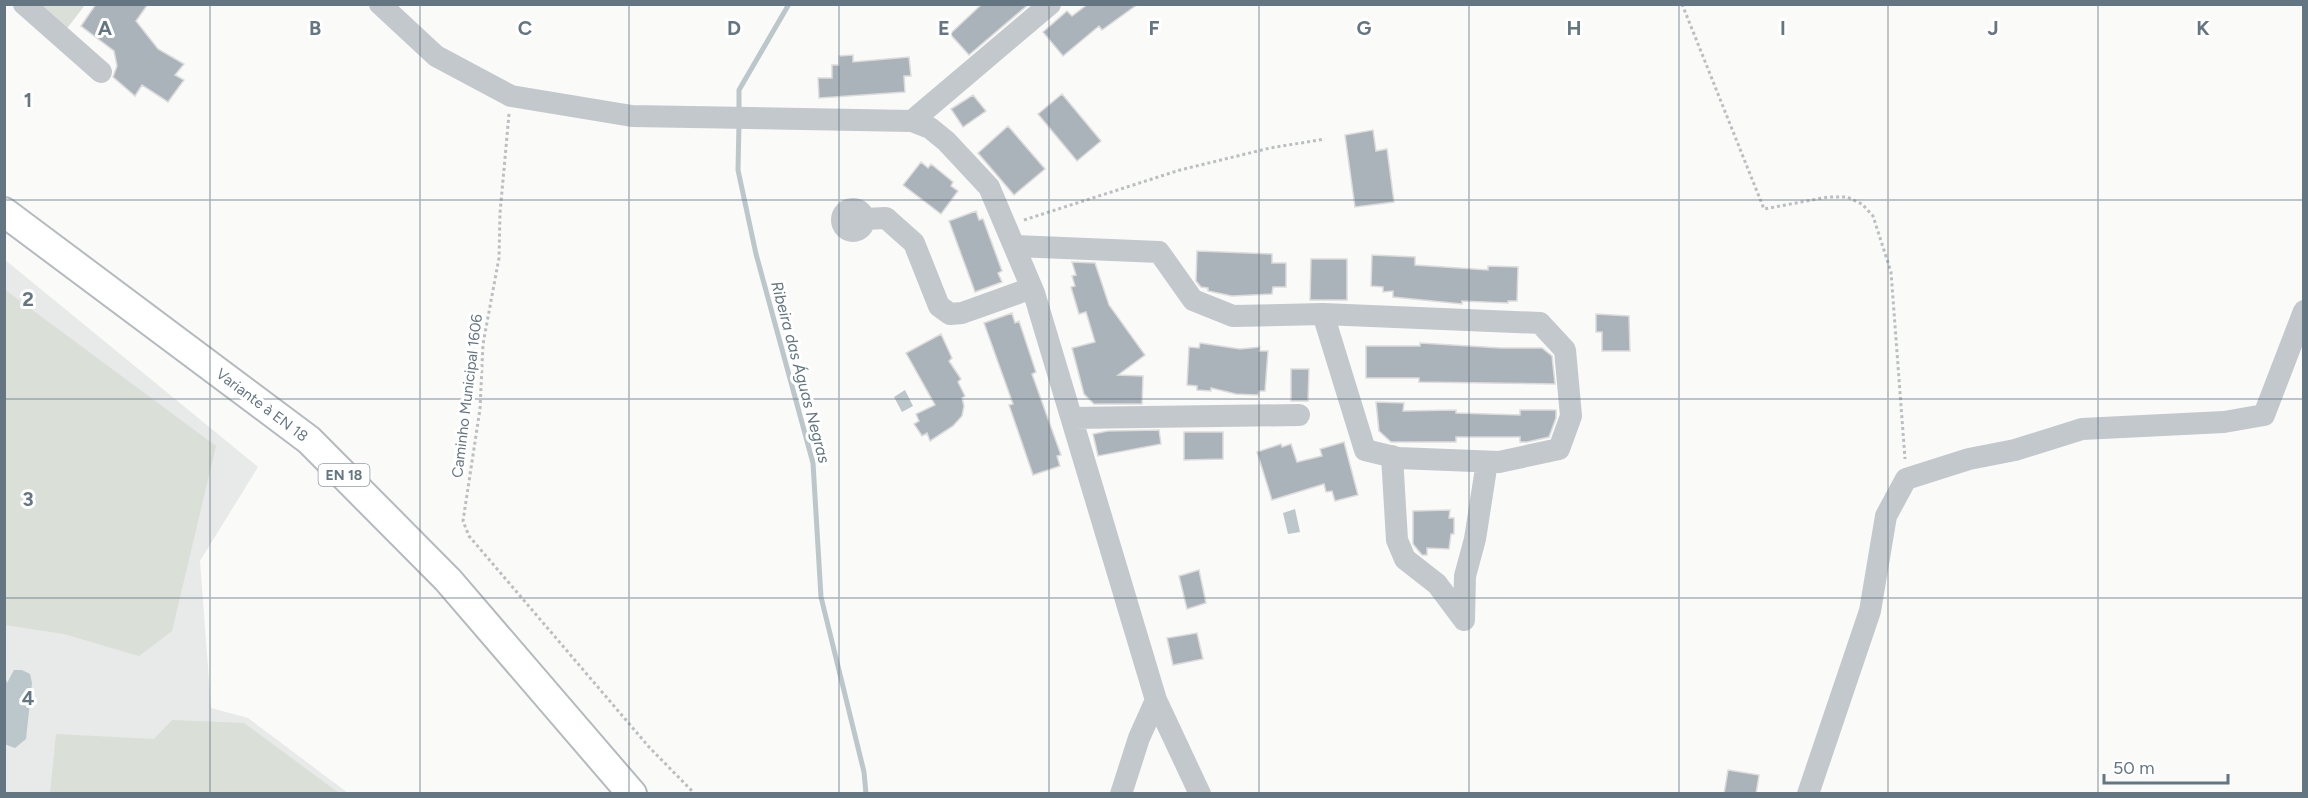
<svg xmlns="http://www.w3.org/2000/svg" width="2308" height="798" viewBox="0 0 2308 798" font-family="Figtree,sans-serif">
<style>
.built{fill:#e8e9e9}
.green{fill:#dadfd7}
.water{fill:#bbc7cb}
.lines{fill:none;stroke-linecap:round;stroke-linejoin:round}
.stream{stroke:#bbc7cb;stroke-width:5}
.building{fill:#aab3b9;stroke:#dcdcda;stroke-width:1.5}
.major-casing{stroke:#b5babe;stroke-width:32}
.path{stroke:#bbbfc2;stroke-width:3;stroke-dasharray:3 3;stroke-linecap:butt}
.minor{stroke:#c3c8cc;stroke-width:22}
.major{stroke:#fff;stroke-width:28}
.grid{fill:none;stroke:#657683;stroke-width:1.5;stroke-opacity:0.55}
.labels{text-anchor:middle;stroke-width:6;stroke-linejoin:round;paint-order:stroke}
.shield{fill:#fff;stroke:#939fa8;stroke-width:1.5}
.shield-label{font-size:14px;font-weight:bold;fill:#657683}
.street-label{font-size:15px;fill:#657683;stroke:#fff}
.water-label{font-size:16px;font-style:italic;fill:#60757c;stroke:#fff}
.grid-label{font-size:20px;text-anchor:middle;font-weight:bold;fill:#657683;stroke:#fff;stroke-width:6;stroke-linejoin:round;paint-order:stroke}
</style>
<rect width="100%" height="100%" fill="#fafaf8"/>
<path class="built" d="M4 259 258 467 200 561 211 708 248 718 348 793H5Z"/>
<path class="green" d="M35 5H85L65 31Z
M4 289 216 446 172 631 139 656 64 634 5 625Z
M172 720 244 723 339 793H50L56 734 154 739Z"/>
<path class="water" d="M905 390 913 406 902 412 894 397Z
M1295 509 1300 532 1288 534 1283 513Z
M14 670H22L30 674 32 683 26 739 15 748 4 744 5 675 7 683Z"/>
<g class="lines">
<path class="stream" d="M739 114V90L789 4
M739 123 738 170 756 254 813 463 821 597 864 772 866 794"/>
</g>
<path class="building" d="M96 4H148L136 21 158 49 184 64 175 75 184 80 168 102 142 85 135 96 113 77 117 66 114 51 81 26Z
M982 4H1029L969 55 950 34Z
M1088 4H1138L1102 30 1099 26 1063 56 1043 32 1067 11 1072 16Z
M853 55V62L909 57 911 76H904L905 92 819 98 818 78H832V65H839V56Z
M1062 94 1101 141 1077 161 1038 114Z
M973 95 986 111 963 127 951 109Z
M1008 126 1045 169 1014 195 978 153Z
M1373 130 1376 151 1387 149 1394 202 1355 207 1345 135Z
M921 162 928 168 931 164 953 182 951 186 958 191 941 214 903 185Z
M976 211 979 220 983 219 1002 271 998 273 1002 282 975 292 949 221Z
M1197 251 1272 254V263H1286V287H1273L1272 294 1232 296 1208 291V288L1201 287 1196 281Z
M1372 255 1415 257V265L1488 270V266L1518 267 1517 301H1508V303L1462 301V304L1393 297V291L1383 292V287L1371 286Z
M1311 259H1347V300H1310Z
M1072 262 1095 263 1109 305 1145 355 1118 375 1143 376 1142 404H1094L1084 394 1072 348 1095 342 1086 312 1079 314 1071 287 1075 286 1072 276 1076 275Z
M1012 313 1015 323 1019 321 1036 372 1032 374 1061 455 1057 456 1060 466 1033 475 1009 405 1013 404 984 323Z
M1596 314 1629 316 1630 351H1602V332H1596Z
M941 334 952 358 949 361 961 379 958 382 965 396 962 398 964 406 962 416 953 426 930 441 927 433 922 436 914 424 919 421 916 414 935 405 906 353Z
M1200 343 1240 349 1260 347 1259 351H1268L1265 391H1259L1258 395 1236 394 1211 388V391L1197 390V386L1187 385 1189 347 1199 348Z
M1420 343 1501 348H1542L1552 356 1555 384 1419 382V378H1366V346H1420Z
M1291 369H1309L1308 401H1291Z
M1376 402 1404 403 1403 411 1456 410V413L1520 415V410H1556V418L1549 437 1527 442H1520V437H1456V442H1391L1379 431Z
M1159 430 1161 444 1098 456 1093 434 1108 431Z
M1184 432H1223V459L1184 460Z
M1344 442 1358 495 1335 501 1332 491 1326 492 1324 484 1272 500 1257 452 1281 444 1282 447 1291 444 1297 462 1322 456 1320 449Z
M1450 510 1449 518H1454V534H1451L1449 549 1427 548V555H1422L1413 544V511Z
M1199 570 1206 603 1187 609 1179 576Z
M1197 633 1203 659 1173 665 1167 638Z
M1728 770 1759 775 1756 794H1724Z"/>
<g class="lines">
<defs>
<path id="major" d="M4 212 309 440 448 580 632 794"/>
</defs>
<use href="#major" class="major-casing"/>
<path class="path" d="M1682 4 1764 209 1828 197H1847L1862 204 1873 216 1891 272 1905 459
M509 114 500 213 499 258 483 344 480 409 463 521 469 536 649 747 695 794
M1024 220 1180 170 1270 148 1325 139"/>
<path class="minor" d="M24 4 101 72
M380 4 436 56 511 96 632 116 912 121 930 128 946 141 989 187 1014 246 1034 293 1156 700 1200 794
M912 121 1050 4
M842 220a11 11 0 1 1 22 0a11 11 0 1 1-22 0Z
M864 219 886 218 914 243 939 306 950 314 962 313 1032 288
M1014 246 1159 252 1193 300 1233 316 1323 314 1540 323 1565 350 1571 416 1559 449 1499 462 1398 458 1365 450 1323 314
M1072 418 1299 415
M1392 456 1397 540 1405 559 1437 584 1464 620 1465 576 1475 539 1487 462
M1121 794 1139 738 1156 700
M1808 794 1870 611 1886 516 1906 479 1969 459 2015 450 2082 429 2224 422 2264 415 2304 311"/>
<use href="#major" class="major"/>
</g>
<path class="grid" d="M210 4V794M420 4V794M629 4V794M839 4V794M1049 4V794M1259 4V794M1469 4V794M1679 4V794M1888 4V794M2098 4V794M4 200H2304M4 399H2304M4 598H2304"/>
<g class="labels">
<rect class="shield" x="318.5" y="464" width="51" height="22" rx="4.5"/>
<g class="shield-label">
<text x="344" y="480">EN 18</text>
</g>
<g class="street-label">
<text transform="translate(467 396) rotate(-83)" y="5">Caminho Municipal 1606</text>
<text transform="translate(262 405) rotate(37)" y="5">Variante à EN 18</text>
</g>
<g class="water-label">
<text transform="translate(801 372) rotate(75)" y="6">Ribeira das Águas Negras</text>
</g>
</g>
<g class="grid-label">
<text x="105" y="35">A</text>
<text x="315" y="35">B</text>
<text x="525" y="35">C</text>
<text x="734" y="35">D</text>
<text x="944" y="35">E</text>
<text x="1154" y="35">F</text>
<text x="1364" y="35">G</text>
<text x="1574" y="35">H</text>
<text x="1783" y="35">I</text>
<text x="1993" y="35">J</text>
<text x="2203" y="35">K</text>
<text x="28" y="107">1</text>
<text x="28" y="306">2</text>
<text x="28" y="506">3</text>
<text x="28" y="705">4</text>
</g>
<rect width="2308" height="798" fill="none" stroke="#657683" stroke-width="12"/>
<path d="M2104 774v9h124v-9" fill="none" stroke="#657683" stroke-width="3"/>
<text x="2113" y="774" font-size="18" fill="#657683" stroke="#ffffff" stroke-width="4.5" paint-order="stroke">50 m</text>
</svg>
